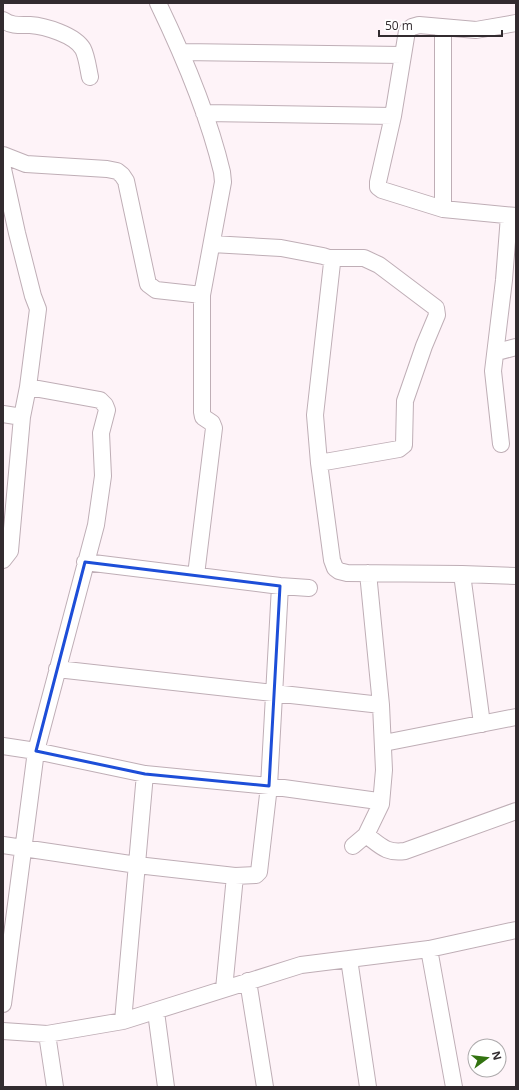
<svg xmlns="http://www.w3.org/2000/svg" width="519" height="1090" viewBox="0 0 519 1090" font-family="'Open Sans',sans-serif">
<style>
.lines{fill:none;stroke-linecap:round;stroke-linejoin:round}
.minor-casing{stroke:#bfaeb6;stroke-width:18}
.minor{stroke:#fff;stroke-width:16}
.marked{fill:none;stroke:#1d4ed8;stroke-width:3;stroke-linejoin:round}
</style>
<rect width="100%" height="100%" fill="#fef3f8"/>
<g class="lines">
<defs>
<path id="minor" d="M158 3C184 57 208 113 222 172L223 182 202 295V412L203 417 212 423 214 428 196 575
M3 20C11 26 20 25 30 25 45 26 75 35 83 49 87 57 88 68 90 77
M516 23 476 30 419 25 412 27 407 31 393 116 378 182V187L382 190 443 209 516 216
M443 28V209
M182 52 402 55
M204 113 393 116
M3 155 26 164 107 169 117 171 122 175 126 181 148 284 156 290 202 295
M3 169 17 233 33 296 38 309 28 387 100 400 105 405 107 410 101 433 103 476 96 525 36 751 3 1004
M212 244 281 248 323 256 329 258 332 263 315 415 319 463 332 560 335 568 339 571 347 573 462 574 516 576
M497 352 516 347
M3 414 22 417
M501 444 493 371 504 280 509 216
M319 463 399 449 404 445 405 401 424 346 437 315 436 308 379 265 364 258H329
M3 560 10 551 22 417 28 387
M85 562 280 586 309 588
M462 574 482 724
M57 669 381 705
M384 743 516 717
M3 746 36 751 145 774 269 786 378 801
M366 835C380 845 386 854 405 851L516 811
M3 845 137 865 235 876 256 875 259 872 269 786 280 586
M353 846 366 835 381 804 384 770 381 705 368 573
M429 949 454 1087
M349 959 368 1087
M248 981 265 1087
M224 989 235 876
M156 1012 166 1087
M123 1021 145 774
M3 1031 47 1034 123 1021 301 965 429 949 516 930
M47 1034 55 1087"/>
</defs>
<use href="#minor" class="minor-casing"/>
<use href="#minor" class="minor"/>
</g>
<path class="marked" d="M85 562 280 586 269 786 145 774 36 751Z"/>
<rect width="519" height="1090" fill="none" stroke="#322b2f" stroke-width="8"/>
<g transform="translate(487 1058) rotate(75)"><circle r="19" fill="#ffffff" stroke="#adaaac"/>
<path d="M0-3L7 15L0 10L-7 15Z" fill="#327310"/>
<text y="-6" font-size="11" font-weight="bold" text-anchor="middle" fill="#322b2f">N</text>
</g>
<path d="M379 30v6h123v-6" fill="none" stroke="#322b2f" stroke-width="2"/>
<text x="385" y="30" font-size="12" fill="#322b2f" stroke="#ffffff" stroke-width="3" paint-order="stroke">50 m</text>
</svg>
